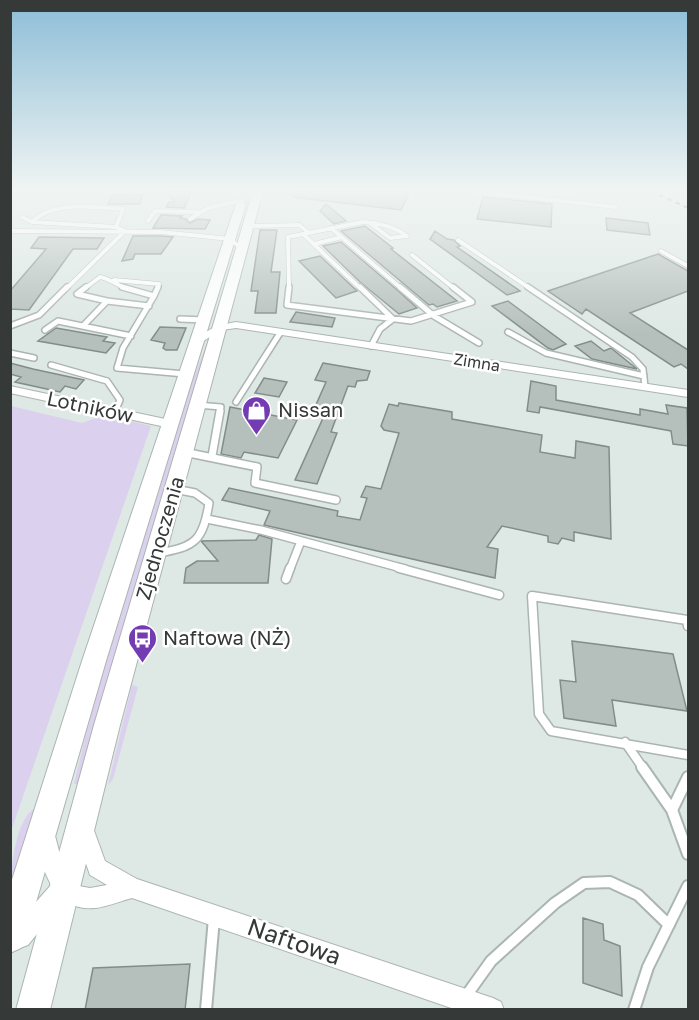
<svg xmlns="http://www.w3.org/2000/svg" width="699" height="1020" viewBox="0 0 699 1020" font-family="'Golos Text',sans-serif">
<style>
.green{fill:#dbd1ee}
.building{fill:#b5bfbb;stroke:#838c89;stroke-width:1.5}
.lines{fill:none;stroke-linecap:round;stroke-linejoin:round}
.lane-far4-casing{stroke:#abb5b1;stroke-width:5}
.lane-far3-casing{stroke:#abb5b1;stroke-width:8}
.lane-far2-casing{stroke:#abb5b1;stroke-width:10}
.lane-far1-casing{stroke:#abb5b1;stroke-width:11}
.lane-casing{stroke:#abb5b1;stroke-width:14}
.street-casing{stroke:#abb5b1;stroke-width:2}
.secondary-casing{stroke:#abb5b1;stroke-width:2}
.lane-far4{stroke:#fff;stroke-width:4}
.lane-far3{stroke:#fff;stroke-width:5}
.lane-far2{stroke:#fff;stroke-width:7}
.lane-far1{stroke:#fff;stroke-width:8}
.lane{stroke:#fff;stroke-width:10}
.street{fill:#fff;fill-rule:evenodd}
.secondary{fill:#fff;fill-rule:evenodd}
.rail{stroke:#575d5b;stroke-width:2;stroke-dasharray:4.5 4.5;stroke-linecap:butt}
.labels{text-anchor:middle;stroke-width:5;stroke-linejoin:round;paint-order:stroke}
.far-street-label{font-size:16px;fill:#353938;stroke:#fff}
.street-label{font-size:20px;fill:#353938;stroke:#fff}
.poi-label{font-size:20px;fill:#353938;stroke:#fff;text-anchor:start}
.near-street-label{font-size:24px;fill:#353938;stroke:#fff}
</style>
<rect width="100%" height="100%" fill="#dee8e4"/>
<path class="green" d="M209 338 82 784H74L101 671 179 414Z
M11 406 82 423 104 415 151 426 11 831Z
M132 685 138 687 113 779 108 785Z
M36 807 11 886C11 865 16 819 36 807Z"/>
<path class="building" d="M166 191H192L184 208 166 207 169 202H175Z
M293 191H410L401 210 293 197Z
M143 194 140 204H108L112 195Z
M483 197 552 204 551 227 477 219Z
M326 204 346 221 334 224 320 211Z
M161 215 182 216 180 218 186 219 190 223 198 219 210 220 205 229 153 228Z
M606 218 648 223 650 235 607 230Z
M365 226 393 248 391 249 457 301 437 307 433 304 429 305 341 231Z
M260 230H277L271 272H280L276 313H255L258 291H251Z
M435 231 447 239 454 240 460 246 457 247 520 291 507 295 430 239Z
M133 236H161L173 237 161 254H135L133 259 122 261Z
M39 237 104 238 97 249H73L29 310 10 309V291L46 249 31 248Z
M341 242 396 289 417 308 399 314 360 282 323 246Z
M658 254 688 271V291L630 313 688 350V369L681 364 674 367 586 309 582 314 548 291Z
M320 256 357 291 336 298 299 261Z
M508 301 566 344 553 350 548 348 492 306Z
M296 312 335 318 332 327 290 322Z
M160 327 186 328 177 350H166L163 348 165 343 151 340Z
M56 328 107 337 103 341 115 343 106 353 38 341Z
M591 341 604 351 611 348 637 369 592 359 575 346Z
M10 363 33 369 84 380 76 389 65 386 60 392 15 382 21 377 10 374Z
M323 363 370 371 367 380 357 381 355 387 348 386 331 432 337 433 317 484 295 480 323 418 318 417 321 410 315 407 326 382 315 380Z
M264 378 287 382 279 397 255 393Z
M531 381 556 386V400L640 415V409L668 414 666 405 687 408 688 446 673 444 671 431 540 407 539 413 527 411Z
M399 403 452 412V419L542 435 540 452 575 458 576 441 609 447 611 539 574 532V541L562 538 558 544 548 542V536L502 526 487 547 498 549 495 578 264 525 270 511 222 500 229 488 338 511 337 516 360 520 367 498 361 497 366 486 381 489 399 433 384 430 381 426 389 404 398 406Z
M230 407 297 420 278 458 244 452 241 458 221 454Z
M259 535 272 539 268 583H184L186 568 197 561H218L201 541 256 540Z
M572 641 673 654 687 711 612 700 616 726 564 718 560 680 576 682Z
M583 918 603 924 604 940 620 946 622 996 583 983Z
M190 964 185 1010H85L93 968Z"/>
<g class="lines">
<defs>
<path id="lane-far4" d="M468 191 616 207
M22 217 32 222 116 227
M190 219 208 208 243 200
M148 221 155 211 198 212
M32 222C54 200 95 207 123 209L116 227 125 231 66 289
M248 226 299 225 309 233
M331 228 402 289
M10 231 161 232 230 239 242 249
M458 240 531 289
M314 244 342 237
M661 251 688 266
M412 255 455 289
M114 280 159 284 157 289
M84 289 100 277C111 279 117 286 128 289
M289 289 288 237 303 234
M361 289 303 234 363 222C378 223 395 227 407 236L390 238 370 223"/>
<path id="lane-far3" d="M86 287 77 294 107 301
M122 287 154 296 123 348 117 368 185 374
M289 287 287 305 411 321 472 302 453 287
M360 287 393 319 380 329 371 346
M400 287 434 316 479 343
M528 287 632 357 643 369 645 387
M154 296 158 287
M180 319 204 320
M10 326 39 315 67 287
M83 326 107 301 149 306
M45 330 58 321 131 336
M508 332 546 353 644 376
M10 353 34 358
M51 365 107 381 120 400 115 412
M236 402 280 333
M197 405 221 407 220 412"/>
<path id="lane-far2" d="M184 452 257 467 255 483 336 500
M212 456 220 411
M207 519 261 530 405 569
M158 553C195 547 203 541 209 503L195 493 175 489
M290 569 301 541"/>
<path id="lane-far1" d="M399 568 499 595
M286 579 290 568
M688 626 687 620 532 596 539 714 551 731 688 755
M625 742 643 768"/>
<path id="lane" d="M642 767 672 810 688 854
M672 810 688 777
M466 996 491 961 555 903 584 883 610 882 638 895 669 925
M206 1010 214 918
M634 1010 648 967 688 886"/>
<path id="street" d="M236 322 688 390V397L236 328 222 330 200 343 196 344 191 341 216 326Z
M10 386 170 420 176 424 170 428 10 393Z
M85 822 92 825 105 861 137 879 493 998 501 1002 504 1010H457L132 898C104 906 91 915 64 901L28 945 20 948 12 945 10 933 12 929 51 885C44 870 33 849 40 832L47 829 54 832 63 866 79 886 90 888 107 885 90 875 75 832 78 825Z"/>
<path id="secondary" d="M253 191H263L120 725 50 1010H16L94 725Z
M241 201 246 204 106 661 26 937 21 948 10 953V886L82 661 236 204Z"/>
</defs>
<use href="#lane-far4" class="lane-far4-casing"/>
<use href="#lane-far3" class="lane-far3-casing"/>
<use href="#lane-far2" class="lane-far2-casing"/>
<use href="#lane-far1" class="lane-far1-casing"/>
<use href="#lane" class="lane-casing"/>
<use href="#street" class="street-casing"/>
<use href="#secondary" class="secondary-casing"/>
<use href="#lane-far4" class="lane-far4"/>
<use href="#lane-far3" class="lane-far3"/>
<use href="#lane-far2" class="lane-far2"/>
<use href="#lane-far1" class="lane-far1"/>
<use href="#lane" class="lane"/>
<use href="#street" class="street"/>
<use href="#secondary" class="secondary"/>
<path class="rail" d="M651 191 688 208"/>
</g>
<linearGradient id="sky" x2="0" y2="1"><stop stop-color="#8dbdd7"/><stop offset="0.57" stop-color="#f0f5f3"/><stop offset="1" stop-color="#f0f5f3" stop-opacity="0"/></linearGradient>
<rect width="699" height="334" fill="url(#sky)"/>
<defs>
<symbol id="shop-pin" viewBox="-11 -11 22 30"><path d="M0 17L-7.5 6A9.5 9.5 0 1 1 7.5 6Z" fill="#743cb2" stroke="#fff"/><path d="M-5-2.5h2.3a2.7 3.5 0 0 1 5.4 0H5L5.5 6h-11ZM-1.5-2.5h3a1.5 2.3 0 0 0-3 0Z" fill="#fff"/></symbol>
<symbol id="bus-pin" viewBox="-11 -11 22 30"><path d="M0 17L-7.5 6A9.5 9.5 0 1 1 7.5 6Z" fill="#743cb2" stroke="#fff"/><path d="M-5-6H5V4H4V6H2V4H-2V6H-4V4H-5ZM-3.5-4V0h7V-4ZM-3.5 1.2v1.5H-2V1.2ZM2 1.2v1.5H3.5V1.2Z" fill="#fff"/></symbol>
</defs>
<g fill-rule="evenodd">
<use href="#shop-pin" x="240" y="394" width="33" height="45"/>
<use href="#bus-pin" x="126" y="622" width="33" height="45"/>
</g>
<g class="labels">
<g class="far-street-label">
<text transform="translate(477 362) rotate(9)" y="6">Zimna</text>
</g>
<g class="street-label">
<text transform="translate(90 407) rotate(12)" y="7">Lotników</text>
<text transform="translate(160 538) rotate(-74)" y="7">Zjednoczenia</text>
</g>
<g class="poi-label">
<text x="278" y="417">Nissan</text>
<text x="163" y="645">Naftowa (NŻ)</text>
</g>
<g class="near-street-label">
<text transform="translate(294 942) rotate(19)" y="8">Naftowa</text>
</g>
</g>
<rect width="699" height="1020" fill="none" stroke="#353938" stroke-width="24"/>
</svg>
